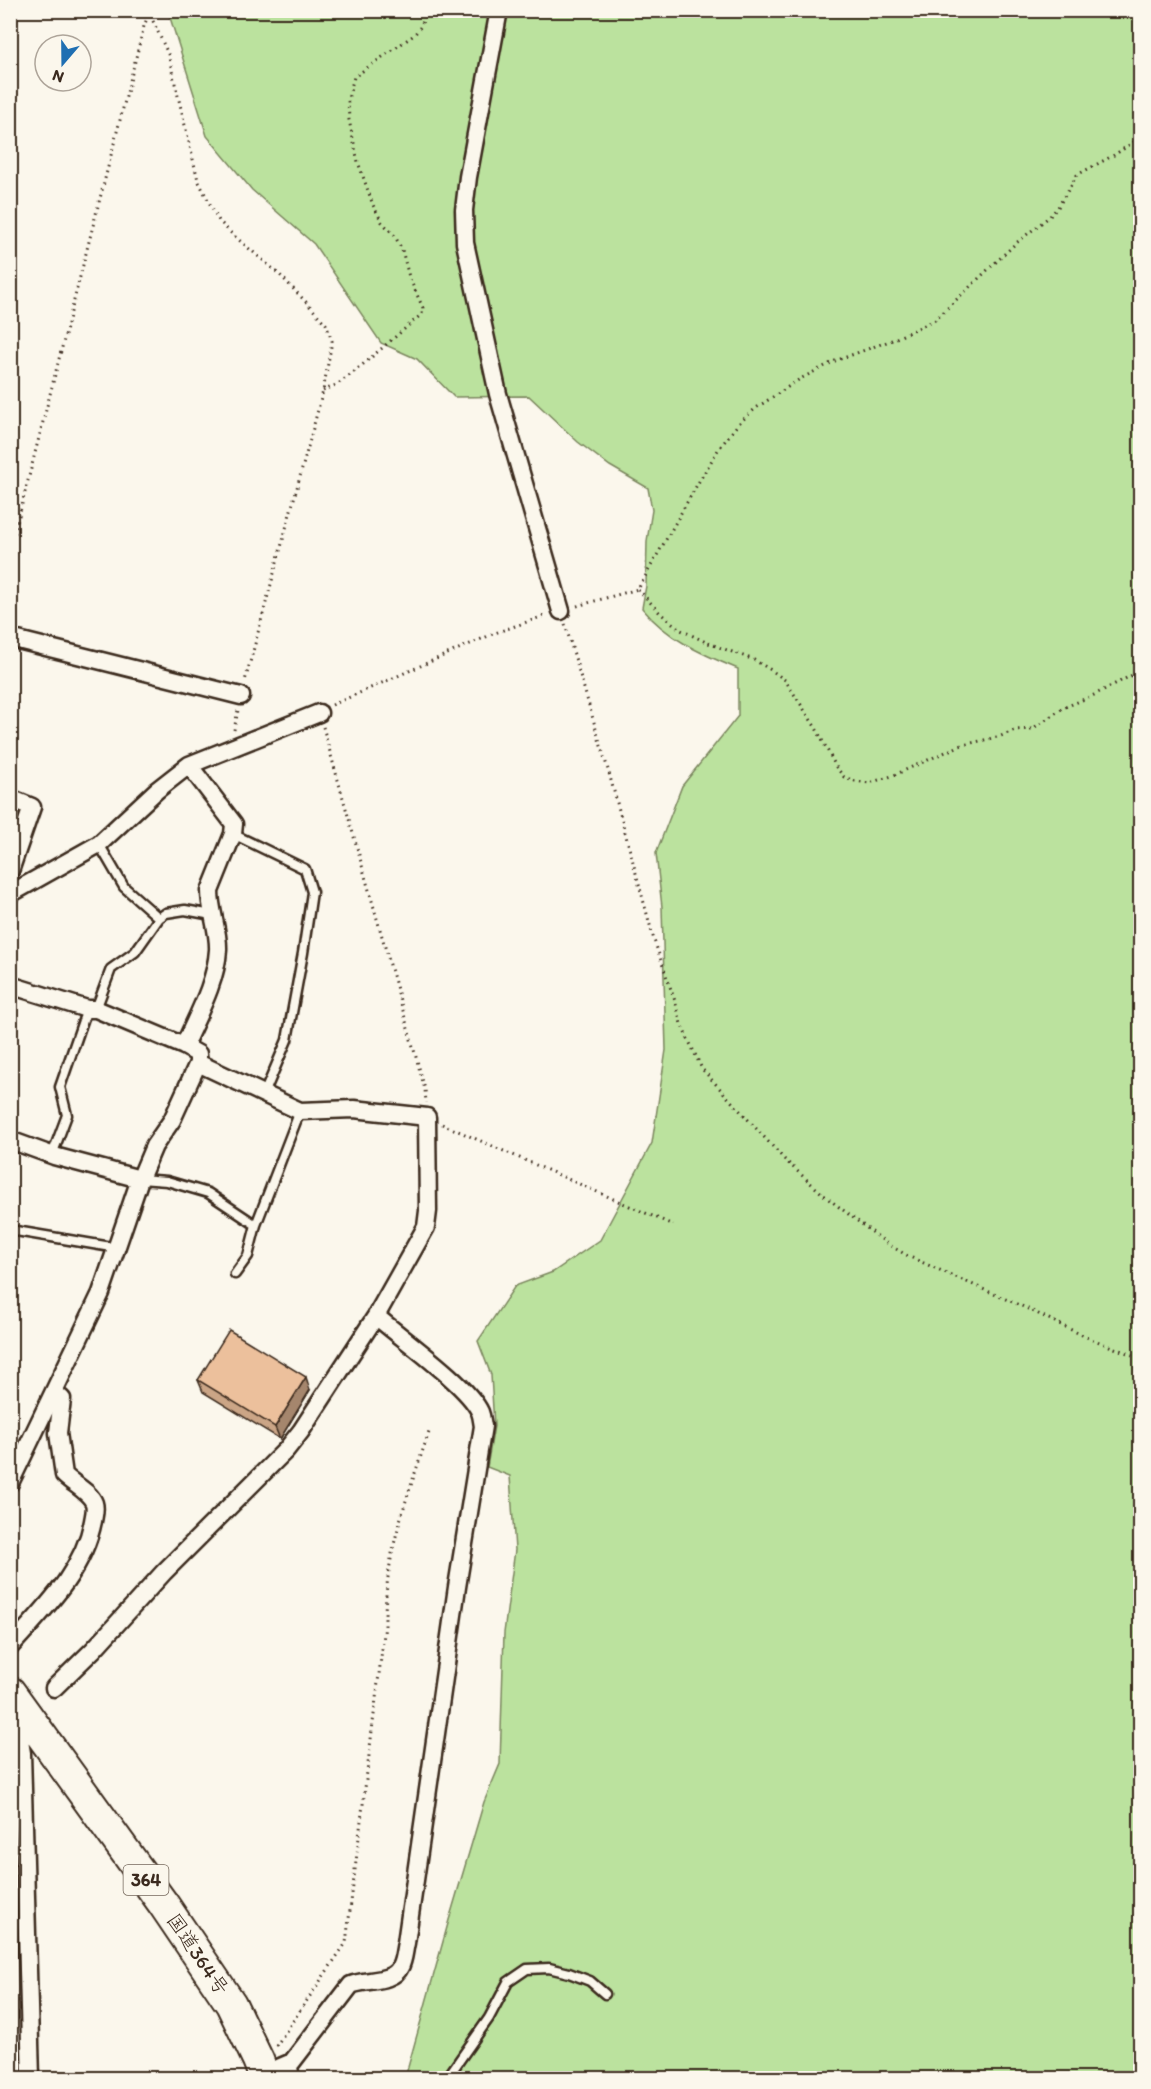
<svg xmlns="http://www.w3.org/2000/svg" width="1151" height="2089" viewBox="0 0 1151 2089" font-family="Itim,'Klee One',sans-serif">
<style>
.green{fill:#bbe29e;stroke:#7b865e;stroke-width:1.5}
.lines{fill:none;stroke-linecap:round;stroke-linejoin:round}
.lane-casing{stroke:#3b2a1e;stroke-width:13}
.street-casing{stroke:#3b2a1e;stroke-width:21}
.highway-casing{stroke:#3b2a1e;stroke-width:34}
.path{stroke:#3b2a1e;stroke-width:3;stroke-dasharray:1.5 4.5;stroke-linecap:butt}
.lane{stroke:#fbf7ec;stroke-width:8}
.street{stroke:#fbf7ec;stroke-width:16}
.highway{stroke:#fbf7ec;stroke-width:30}
.wall{fill:#cba586;stroke:#3b2a1e;stroke-width:1.5}
.shaded-wall{fill:#a5866d;stroke:#3b2a1e;stroke-width:1.5}
.building{fill:#ecc09c;stroke:#3b2a1e;stroke-width:1.5}
.labels{text-anchor:middle;stroke-width:4.5;stroke-linejoin:round;paint-order:stroke}
.shield{fill:#fbf7ec;stroke:#75685c;stroke-width:1.5}
.shield-label{font-size:18px;font-weight:bold;fill:#3b2a1e}
.street-label{font-size:20px;fill:#3b2a1e;stroke:#fbf7ec}
</style>
<rect width="100%" height="100%" fill="#fbf7ec"/>
<filter id="ink" filterUnits="userSpaceOnUse"><feTurbulence type="fractalNoise" baseFrequency=".0167" numOctaves="2"/><feDisplacementMap in="SourceGraphic" scale="12" xChannelSelector="R" yChannelSelector="G"/><feConvolveMatrix kernelMatrix="1 2 1 2 8 2 1 2 1" color-interpolation-filters="sRGB"/></filter>
<g filter="url(#ink)">
<path class="green" d="M168 11H1140V2078H405L449 1920 484 1802 500 1764 504 1633 515 1550 510 1476 487 1467 494 1426 491 1375 478 1341 515 1286 553 1272 600 1240 652 1143 666 1050 662 907 656 853 682 786 738 716V669C702 654 667 639 642 608L646 586 647 541 652 510 648 488 610 466 578 442 529 396 454 397 417 359 381 343 314 244 252 190 207 136Z"/>
<g class="lines">
<defs>
<path id="lane" d="M233 834 305 869 312 892 303 953 287 1040 264 1094
M99 844 124 887 159 918
M96 1009 111 969 135 952 159 918 166 913 185 910 212 915
M52 1155 67 1115 60 1087 87 1009
M140 1179 167 1181 208 1193 256 1225
M10 1230 117 1248
M235 1274 248 1256 256 1225 300 1111
M292 2062 295 2078
M447 2078 489 2018 508 1982 527 1969 549 1968 569 1973 590 1981 605 1994"/>
<path id="street" d="M499 10 468 177 464 210 465 243 498 394 561 611
M10 638 241 696
M10 798 32 807 10 871
M10 894 99 844 157 790 189 765 319 713
M10 985 87 1009H96L184 1046 198 1054V1063L300 1111 354 1109 427 1117 428 1211 426 1227 376 1316 301 1431 286 1450 164 1572 93 1650 54 1688
M184 1046C197 1016 216 983 218 950 219 931 210 911 210 891L233 834 234 824 189 765
M10 1140 54 1156 140 1179
M10 1483 101 1293 140 1179 154 1146 172 1120 198 1063
M10 1647C44 1609 83 1572 93 1521 94 1515 96 1509 94 1503 90 1492 73 1484 64 1475L58 1433 62 1399 54 1392
M28 1718 18 1729 22 1753 31 2078
M264 2074 292 2062 351 1985C365 1979 393 1983 400 1967 404 1960 404 1951 406 1943L457 1587 483 1426C482 1422 482 1417 480 1412 468 1385 401 1338 376 1316"/>
<path id="highway" d="M10 1692 164 1905 231 2004 258 2060 265 2078"/>
</defs>
<use href="#lane" class="lane-casing"/>
<use href="#street" class="street-casing"/>
<use href="#highway" class="highway-casing"/>
<path class="path" d="M148 10 168 54 198 180 211 206 219 221 232 234 279 274 306 302 326 324 332 341 323 391 245 681
M323 391 338 384 354 372 422 314 423 308 409 277 402 250 395 236 382 222 373 205 358 162 349 120 348 99 354 77 414 35 421 26 427 10
M10 551 144 26 149 13
M638 589 660 613 681 630 708 643 754 660 771 670 785 680 816 728 836 767 844 777 855 781 869 783 892 776 959 746 1001 736 1015 730 1032 729 1063 708 1094 695 1140 671
M577 606 638 589 698 483 718 450 738 424 756 408 800 379 835 361 892 340 935 320 1015 244 1050 216 1058 207 1077 175 1114 155 1140 138
M565 624 609 773 654 940 676 1004 681 1024 702 1069 785 1160 826 1197 889 1245 910 1257 1026 1308 1084 1336 1140 1358
M332 705 495 633 547 615
M323 727 425 1089 426 1103
M234 730 238 710
M442 1124 673 1225
M276 2046 346 1943 385 1625C384 1554 408 1495 430 1429"/>
<use href="#lane" class="lane"/>
<use href="#street" class="street"/>
<use href="#highway" class="highway"/>
</g>
<path class="wall" d="M198 1380 310 1390 280 1439 203 1392Z"/>
<path class="shaded-wall" d="M306 1377 310 1390 280 1439 275 1427Z"/>
<path class="building" d="M229 1330 306 1377 275 1427 198 1380Z"/>
</g>
<g class="labels">
<rect class="shield" x="123.5" y="1865" width="45" height="30" rx="4.5"/>
<g class="shield-label">
<text x="146" y="1886">364</text>
</g>
<g class="street-label">
<text transform="translate(198 1954) rotate(56)" y="7">国道364号</text>
</g>
</g>
<rect width="1151" height="2089" fill="none" stroke="#fbf7ec" stroke-width="36"/>
<rect x="18" y="18" width="1115" height="2053" fill="none" stroke="#3b2a1e" stroke-width="2" filter="url(#ink)"/>
<g transform="translate(63 63) rotate(200)"><circle r="28" fill="#fbf7ec" stroke="#aea59a" stroke-width="1.5"/>
<path d="M0-4.5L10 22L0 15L-10 22Z" fill="#1f6fb2"/>
<text y="-9" font-size="16" font-weight="bold" text-anchor="middle" fill="#3b2a1e">N</text>
</g>
</svg>
